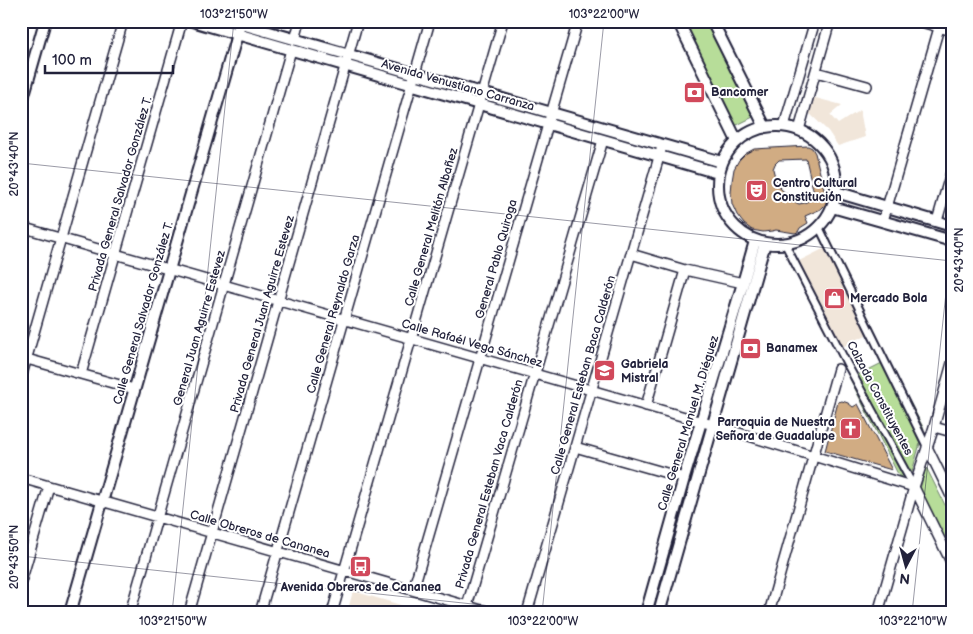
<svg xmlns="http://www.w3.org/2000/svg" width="973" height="634" viewBox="0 0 973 634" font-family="'Balsamiq Sans',sans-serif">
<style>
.built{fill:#f1e6da}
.green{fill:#b7dd99;stroke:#6c806a}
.building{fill:#d1ac83;stroke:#22223b;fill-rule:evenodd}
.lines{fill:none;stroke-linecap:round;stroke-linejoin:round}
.pedestrian-casing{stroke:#22223b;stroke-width:10}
.minor-casing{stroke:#22223b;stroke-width:12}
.tertiary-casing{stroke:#22223b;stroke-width:14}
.pedestrian{stroke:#fff;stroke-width:6}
.minor{stroke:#fff;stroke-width:9}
.tertiary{stroke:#fff;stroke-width:10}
.ticks{fill:none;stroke:#22223b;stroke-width:1;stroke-opacity:0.45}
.labels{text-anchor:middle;stroke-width:4;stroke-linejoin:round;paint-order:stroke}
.street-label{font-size:12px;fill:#22223b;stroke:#fff}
.poi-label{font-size:12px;font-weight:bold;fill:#22223b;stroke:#fff;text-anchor:start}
.neatline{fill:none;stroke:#22223b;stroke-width:2}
.ticks-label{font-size:12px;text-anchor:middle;fill:#22223b}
</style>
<rect width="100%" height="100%" fill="#fff"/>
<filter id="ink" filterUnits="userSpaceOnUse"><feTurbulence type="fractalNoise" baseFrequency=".02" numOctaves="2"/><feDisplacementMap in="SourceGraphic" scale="10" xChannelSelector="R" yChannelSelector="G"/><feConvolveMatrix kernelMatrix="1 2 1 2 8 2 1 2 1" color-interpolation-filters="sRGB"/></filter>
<g filter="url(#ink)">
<path class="built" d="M812 97 842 105 830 115 838 124 860 110 865 137 838 146 828 131 808 112Z
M825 248 868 334 842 347 799 261Z
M353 591 428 613H347Z"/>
<path class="green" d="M683 21H706L753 117 735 126Z
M888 360 924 429 910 479 899 476 850 379Z
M926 467 952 519V552L920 489Z"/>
<path class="building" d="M808 146 812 148 815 153 825 193 827 200 825 205 821 209 805 216 808 223 800 228 798 232 795 233 776 230 772 231 763 232 752 230 744 224 737 215 732 204 731 193 732 181 734 169 739 160 745 154 754 149ZM806 159 815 198 804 203 799 204 795 202 780 188 775 177 773 169 775 164 779 160Z
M842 401 848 403 853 407 858 404 892 470 825 451 838 402Z"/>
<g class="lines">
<defs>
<path id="pedestrian" d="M819 227 927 447
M785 244 847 364 914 487"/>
<path id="minor" d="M918 21 952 31
M295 40 300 21
M816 72 867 86
M784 126 815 21
M799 130 830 21
M883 221 941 21
M937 221 952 169
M21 227 713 425 914 487 952 564
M631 254 685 270 743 283
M27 359 134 389
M81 374 182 21
M21 378 123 21
M646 406 685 270
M934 427 952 432
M575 447 684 478
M927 447 952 498
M21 478 492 613
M21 582 49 486
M413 590 578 21
M467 606 603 140
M130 613 291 50
M189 613 358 21
M260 613 430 21
M332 613 503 21
M527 613 661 150
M769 613 838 369
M878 613 914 487 934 427 952 363"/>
<path id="tertiary" d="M192 21 718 173
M231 21 722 162
M678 21 737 141
M712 21 765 127
M21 105 45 21
M718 185a59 59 0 1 1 118 0a59 59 0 1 1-118 0Z
M836 192 952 226
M832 207 952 241
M70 613 240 24
M646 613 684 478 743 283 755 241
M659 613 765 243"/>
</defs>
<use href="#pedestrian" class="pedestrian-casing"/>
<use href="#minor" class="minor-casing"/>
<use href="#tertiary" class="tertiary-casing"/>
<use href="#pedestrian" class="pedestrian"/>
<use href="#minor" class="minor"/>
<use href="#tertiary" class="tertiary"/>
</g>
</g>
<path class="ticks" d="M21 163 952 261M21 556 557 613M172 613 234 21M542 613 604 21M912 613 952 236"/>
<defs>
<symbol id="bank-square" viewBox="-11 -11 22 22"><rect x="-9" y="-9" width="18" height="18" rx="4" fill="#d1495b" stroke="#fff"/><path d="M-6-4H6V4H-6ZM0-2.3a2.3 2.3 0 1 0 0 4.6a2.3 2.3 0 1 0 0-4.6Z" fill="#fff"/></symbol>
<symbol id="theatre-square" viewBox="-11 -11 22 22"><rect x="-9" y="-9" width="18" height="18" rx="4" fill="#d1495b" stroke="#fff"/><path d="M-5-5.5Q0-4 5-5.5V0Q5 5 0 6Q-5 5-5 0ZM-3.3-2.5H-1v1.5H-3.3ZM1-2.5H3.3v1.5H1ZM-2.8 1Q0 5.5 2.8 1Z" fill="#fff"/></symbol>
<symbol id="shop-square" viewBox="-11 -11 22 22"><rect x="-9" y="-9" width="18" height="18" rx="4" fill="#d1495b" stroke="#fff"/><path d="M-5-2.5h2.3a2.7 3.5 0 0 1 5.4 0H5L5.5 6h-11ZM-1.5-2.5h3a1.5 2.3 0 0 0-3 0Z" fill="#fff"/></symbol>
<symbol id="school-square" viewBox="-11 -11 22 22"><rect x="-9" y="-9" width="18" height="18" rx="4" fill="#d1495b" stroke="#fff"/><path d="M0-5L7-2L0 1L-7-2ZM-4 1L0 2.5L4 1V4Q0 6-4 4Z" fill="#fff"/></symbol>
<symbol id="church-square" viewBox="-11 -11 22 22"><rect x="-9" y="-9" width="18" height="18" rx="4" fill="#d1495b" stroke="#fff"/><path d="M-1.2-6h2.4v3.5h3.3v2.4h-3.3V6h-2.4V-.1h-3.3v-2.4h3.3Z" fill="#fff"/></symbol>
<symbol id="bus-square" viewBox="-11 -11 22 22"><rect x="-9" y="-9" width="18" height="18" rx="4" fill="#d1495b" stroke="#fff"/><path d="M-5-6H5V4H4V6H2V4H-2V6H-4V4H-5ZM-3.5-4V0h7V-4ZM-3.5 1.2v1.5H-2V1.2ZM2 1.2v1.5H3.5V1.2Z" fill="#fff"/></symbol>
</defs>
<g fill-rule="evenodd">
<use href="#bank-square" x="682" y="80" width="25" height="25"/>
<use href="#theatre-square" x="744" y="178" width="25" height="25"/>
<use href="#shop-square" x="822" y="286" width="25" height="25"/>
<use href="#bank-square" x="738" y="336" width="25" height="25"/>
<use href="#school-square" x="592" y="358" width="25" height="25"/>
<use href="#church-square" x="838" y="416" width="25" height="25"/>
<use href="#bus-square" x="348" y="554" width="25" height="25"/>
</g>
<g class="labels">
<g class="street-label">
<text transform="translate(458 85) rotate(16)" y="4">Avenida Venustiano Carranza</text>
<text transform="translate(120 194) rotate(-74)" y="4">Privada General Salvador González T.</text>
<text transform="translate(431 227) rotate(-74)" y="4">Calle General Melitón Albañez</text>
<text transform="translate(496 259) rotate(-74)" y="4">General Pablo Quiroga</text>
<text transform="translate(143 313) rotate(-74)" y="4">Calle General Salvador González T.</text>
<text transform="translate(262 314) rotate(-74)" y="4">Privada General Juan Aguirre Estevez</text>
<text transform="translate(333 314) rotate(-74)" y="4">Calle General Reynaldo Garza</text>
<text transform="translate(199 328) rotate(-74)" y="4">General Juan Aguirre Estevez</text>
<text transform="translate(472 343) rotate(16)" y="4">Calle Rafaél Vega Sánchez</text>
<text transform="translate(583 375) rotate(-74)" y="4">Calle General Esteban Baca Calderón</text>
<text transform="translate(880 398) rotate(62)" y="4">Calzada Constituyentes</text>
<text transform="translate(688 423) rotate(-73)" y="4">Calle General Manuel M. Diéguez</text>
<text transform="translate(489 484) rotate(-74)" y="4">Privada General Esteban Vaca Calderón</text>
<text transform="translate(260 534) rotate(16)" y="4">Calle Obreros de Cananea</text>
</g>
<g class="poi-label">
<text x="711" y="96">Bancomer</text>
<text x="773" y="187">Centro Cultural<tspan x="773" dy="14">Constitución</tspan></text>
<text x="850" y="302">Mercado Bola</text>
<text x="766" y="352">Banamex</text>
<text x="621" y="368">Gabriela<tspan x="621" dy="14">Mistral</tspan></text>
<text x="835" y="426" text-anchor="end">Parroquia de Nuestra<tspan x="835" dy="14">Señora de Guadalupe</tspan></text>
<text x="361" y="591" text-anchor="middle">Avenida Obreros de Cananea</text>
</g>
</g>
<rect width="973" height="634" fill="none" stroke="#fff" stroke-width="55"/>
<g transform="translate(906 566) rotate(186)" stroke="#ffffff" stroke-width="4" paint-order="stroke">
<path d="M0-4L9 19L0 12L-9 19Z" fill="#22223b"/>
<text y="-8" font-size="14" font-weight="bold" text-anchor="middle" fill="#22223b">N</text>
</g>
<path d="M45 65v8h128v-8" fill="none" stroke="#22223b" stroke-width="2.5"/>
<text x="52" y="65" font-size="15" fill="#22223b" stroke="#ffffff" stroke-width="4" paint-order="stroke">100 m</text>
<rect x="28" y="28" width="918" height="578" class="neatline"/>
<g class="ticks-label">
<text x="234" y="18">103°21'50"W</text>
<text x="604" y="18">103°22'00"W</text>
<text transform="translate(14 164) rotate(-90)" y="4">20°43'40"N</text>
<text transform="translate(959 260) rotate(-90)" y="4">20°43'40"N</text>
<text transform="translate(14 557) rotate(-90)" y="4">20°43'50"N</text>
<text x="173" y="625">103°21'50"W</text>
<text x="543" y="625">103°22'00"W</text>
<text x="913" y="625">103°22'10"W</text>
</g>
</svg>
